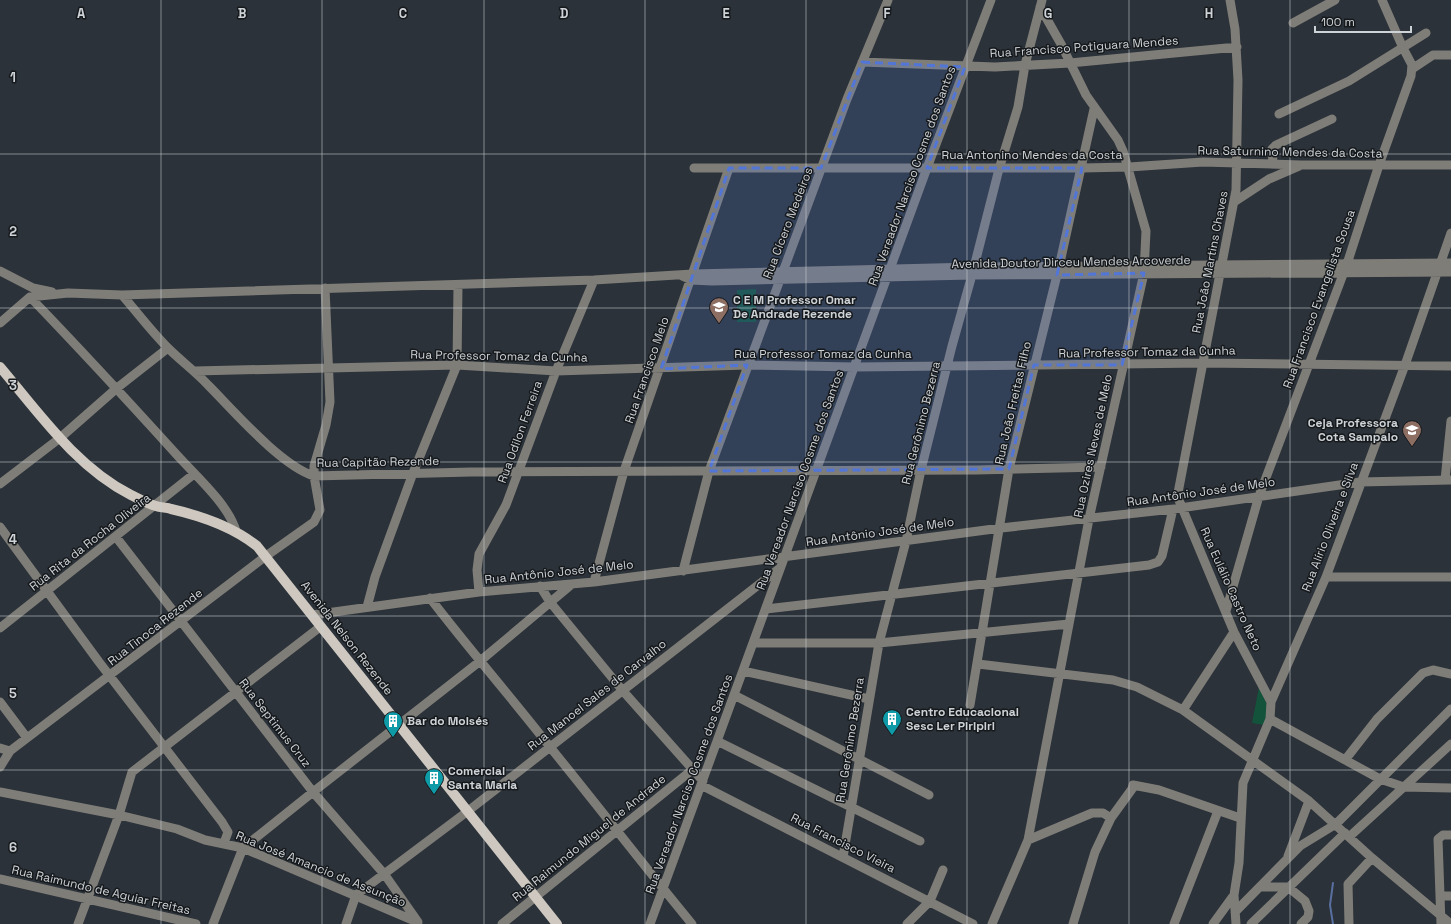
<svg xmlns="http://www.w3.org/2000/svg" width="1451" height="924" viewBox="0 0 1451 924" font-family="'Space Grotesk',sans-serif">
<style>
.green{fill:#14533b}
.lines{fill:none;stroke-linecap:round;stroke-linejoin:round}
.stream{stroke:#586f9f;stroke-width:2}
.minor{stroke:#7f7d78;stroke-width:9}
.major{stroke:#cec8c0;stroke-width:10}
.marked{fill:#5276d8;fill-opacity:0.2;stroke:#5276d8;stroke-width:3;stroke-dasharray:8 5;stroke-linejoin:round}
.grid{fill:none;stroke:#ced3d7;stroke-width:1;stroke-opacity:0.55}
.labels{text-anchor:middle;stroke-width:3;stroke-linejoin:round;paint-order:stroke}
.street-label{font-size:12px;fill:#ced3d7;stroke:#16191c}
.poi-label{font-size:12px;font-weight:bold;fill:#ced3d7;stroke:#16191c;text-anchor:start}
.grid-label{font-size:13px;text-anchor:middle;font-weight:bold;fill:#ced3d7;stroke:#16191c;stroke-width:3;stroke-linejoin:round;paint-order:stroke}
</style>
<rect width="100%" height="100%" fill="#2b3239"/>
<path class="green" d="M756 289V322H737V290Z
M1259 687 1269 709 1264 725 1252 723Z"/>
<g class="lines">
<path class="stream" d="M1333 883 1330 905 1333 924"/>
<path class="minor" d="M1230 0 1235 29 1238 80 1236 190 1178 493V498L1234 632 1271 702
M1293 23 1335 0
M862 62 995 67 1070 63 1237 47
M1412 69 1433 55H1451
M1279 114 1349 81 1426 33
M1273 163 1272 149 1276 145 1332 119
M694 168H1082L1129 167 1203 162 1301 165H1451
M1234 202 1269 179 1299 166
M0 271 33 288 52 292
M682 276 691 280 712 281 972 275 1451 272
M122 295C137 312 151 331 168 348 181 361 196 372 208 385 234 411 280 465 314 476L471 472 976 470 1101 467
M30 297C80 349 129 402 177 455 196 476 228 504 236 531
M0 323 30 297 68 293 122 295 594 280 693 274 974 267 1451 263
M195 371 457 365 556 371 747 365 855 367 1203 363 1451 366
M1445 480 1451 421
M0 484 60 438 117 388 168 348
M0 527 99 662 222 822 228 832 224 843
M116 537 313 792 385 875 418 922
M683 571 709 471 847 99 888 0
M1326 577H1451
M594 582 624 471 729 168
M540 586 550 602 623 691 703 781
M479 592 477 570 479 554 506 505 556 371 594 280
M430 598C469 649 511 697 550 747 598 806 644 866 692 924
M367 607 375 577 413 473 457 365 458 285
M766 609 1149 565 1158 562 1162 556 1173 509
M1226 611 1259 496 1347 264 1379 165 1411 76 1412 65 1403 48 1382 0
M312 615 479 592 594 582 1001 528 1173 509 1360 482 1451 480
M0 628 194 474
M753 643H879L1069 624
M978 664 1113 680 1137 687 1183 710 1309 801 1372 858 1451 924
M743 671 869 699
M734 695 929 795
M0 702 27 738
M970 705 1009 469 1059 267 1094 109
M1183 710 1234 632
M1270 719 1380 779 1404 787 1451 788
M717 741 920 841
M0 748 10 751
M1345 760 1377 719 1423 673 1433 670 1451 674
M0 767 10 751 266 556 314 522 320 510 314 476V466L326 425 330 402 325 288
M701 785 973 924
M0 792 119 815 177 829 205 840 243 848 417 922
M1349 837 1451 744
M1028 840 1092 813H1103L1111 818
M1288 856 1309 801
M843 857 879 643 906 541 921 470 952 346 972 275 999 169 1018 107 1025 65 1042 0
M0 879 196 924
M1262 887H1288L1305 901 1309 911 1308 917 1301 924
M1440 896H1451
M1235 912 1300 846 1336 824 1451 709
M78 924 119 815 132 772 320 627
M213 924 243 848 313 792 479 662 572 584
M346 924 356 895 468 811 780 568
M502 924 692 770
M650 924 927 168 991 0
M907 924 930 901 943 870
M992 924 1028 840 1089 519 1144 273 1146 231 1123 151 1118 140 1086 95 1061 44 1040 7
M1073 924 1095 852 1111 818 1132 789 1133 785 1159 790 1240 818
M1174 924 1218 811
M1213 924 1234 895
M1236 924 1234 895 1239 863 1243 783 1270 719 1271 702 1326 577 1405 365 1451 233
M1251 924 1345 833
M1349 924 1348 884 1372 858
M1441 924 1438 839 1443 835H1451"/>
<path class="major" d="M0 367C39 413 76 467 131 495 139 499 148 504 156 506 161 508 167 507 171 509 202 516 232 526 257 546L557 924"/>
</g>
<path class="marked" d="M862 62 965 67 927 168H1082L1057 275 1144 273 1122 365H1034L1009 469 709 471 747 365 661 369 729 168H821Z"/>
<path class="grid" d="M161 0V924M322 0V924M484 0V924M645 0V924M806 0V924M967 0V924M1129 0V924M1290 0V924M0 154H1451M0 308H1451M0 462H1451M0 616H1451M0 770H1451"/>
<defs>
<symbol id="school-pin" viewBox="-11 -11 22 30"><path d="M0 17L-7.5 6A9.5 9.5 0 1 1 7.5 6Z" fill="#8d6e63" stroke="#16191c"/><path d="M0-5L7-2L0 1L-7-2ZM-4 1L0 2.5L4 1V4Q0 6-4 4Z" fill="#fff"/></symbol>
<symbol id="building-pin" viewBox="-11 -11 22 30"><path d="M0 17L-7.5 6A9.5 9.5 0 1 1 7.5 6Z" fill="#0f9aa8" stroke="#16191c"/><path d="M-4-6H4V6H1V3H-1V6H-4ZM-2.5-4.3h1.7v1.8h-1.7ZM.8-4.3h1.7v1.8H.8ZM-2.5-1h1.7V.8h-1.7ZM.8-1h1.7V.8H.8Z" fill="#fff"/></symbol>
</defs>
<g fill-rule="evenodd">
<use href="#school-pin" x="708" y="296" width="22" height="30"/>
<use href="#school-pin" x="1401" y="419" width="22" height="30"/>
<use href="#building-pin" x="881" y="708" width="22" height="30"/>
<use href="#building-pin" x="382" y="710" width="22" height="30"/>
<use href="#building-pin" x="423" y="767" width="22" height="30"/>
</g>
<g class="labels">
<g class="street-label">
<text transform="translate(1084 47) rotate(-4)" y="4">Rua Francisco Potiguara Mendes</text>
<text transform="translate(1290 152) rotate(1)" y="4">Rua Saturnino Mendes da Costa</text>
<text x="1032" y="159">Rua Antonino Mendes da Costa</text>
<text transform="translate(912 176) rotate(-70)" y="4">Rua Vereador Narciso Cosme dos Santos</text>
<text transform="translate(788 223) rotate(-69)" y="4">Rua Cícero Medeiros</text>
<text transform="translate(1071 262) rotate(-1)" y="4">Avenida Doutor Dirceu Mendes Arcoverde</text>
<text transform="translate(1210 262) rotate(-79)" y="4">Rua João Martins Chaves</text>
<text transform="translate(1319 299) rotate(-70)" y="4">Rua Francisco Evangelista Sousa</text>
<text transform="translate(1147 352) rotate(-1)" y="4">Rua Professor Tomaz da Cunha</text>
<text x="823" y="358">Rua Professor Tomaz da Cunha</text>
<text transform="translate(499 356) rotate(1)" y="4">Rua Professor Tomaz da Cunha</text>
<text transform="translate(647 370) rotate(-71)" y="4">Rua Francisco Melo</text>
<text transform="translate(1013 403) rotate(-77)" y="4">Rua João Freitas Filho</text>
<text transform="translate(921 423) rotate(-76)" y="4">Rua Gerônimo Bezerra</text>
<text transform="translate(520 432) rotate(-70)" y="4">Rua Odilon Ferreira</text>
<text transform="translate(1093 446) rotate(-78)" y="4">Rua Ozires Neves de Melo</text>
<text transform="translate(378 462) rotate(-1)" y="4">Rua Capitão Rezende</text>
<text transform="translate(800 480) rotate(-70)" y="4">Rua Vereador Narciso Cosme dos Santos</text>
<text transform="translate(1201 492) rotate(-8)" y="4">Rua Antônio José de Melo</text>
<text transform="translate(1330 527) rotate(-69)" y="4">Rua Alírio Oliveira e Silva</text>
<text transform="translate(880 532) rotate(-8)" y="4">Rua Antônio José de Melo</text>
<text transform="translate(90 542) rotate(-38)" y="4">Rua Rita da Rocha Oliveira</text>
<text transform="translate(559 572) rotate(-6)" y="4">Rua Antônio José de Melo</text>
<text transform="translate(1231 589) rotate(66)" y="4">Rua Eulálio Castro Neto</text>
<text transform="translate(155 627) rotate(-38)" y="4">Rua Tinoca Rezende</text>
<text transform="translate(347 638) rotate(52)" y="4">Avenida Nelson Rezende</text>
<text transform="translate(597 695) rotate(-38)" y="4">Rua Manoel Sales de Carvalho</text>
<text transform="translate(275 723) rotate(52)" y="4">Rua Septimus Cruz</text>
<text transform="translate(850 740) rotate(-81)" y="4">Rua Gerônimo Bezerra</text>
<text transform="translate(689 784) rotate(-70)" y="4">Rua Vereador Narciso Cosme dos Santos</text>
<text transform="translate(589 838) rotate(-39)" y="4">Rua Raimundo Miguel de Andrade</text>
<text transform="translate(843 843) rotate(27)" y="4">Rua Francisco Vieira</text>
<text transform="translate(321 869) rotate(22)" y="4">Rua José Amancio de Assunção</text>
<text transform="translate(101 890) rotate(13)" y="4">Rua Raimundo de Aguiar Freitas</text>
</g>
<g class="poi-label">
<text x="733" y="304">C E M Professor Omar<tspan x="733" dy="14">De Andrade Rezende</tspan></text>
<text x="1398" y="427" text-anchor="end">Ceja Professora<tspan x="1398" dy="14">Cota Sampaio</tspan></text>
<text x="906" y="716">Centro Educacional<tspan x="906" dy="14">Sesc Ler Piripiri</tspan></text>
<text x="407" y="725">Bar do Moisés</text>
<text x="448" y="775">Comercial<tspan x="448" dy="14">Santa Maria</tspan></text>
</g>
</g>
<g class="grid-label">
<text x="81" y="18">A</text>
<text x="242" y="18">B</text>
<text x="403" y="18">C</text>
<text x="564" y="18">D</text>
<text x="726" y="18">E</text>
<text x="887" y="18">F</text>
<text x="1048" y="18">G</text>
<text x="1209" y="18">H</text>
<text x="13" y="82">1</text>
<text x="13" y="236">2</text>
<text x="13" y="390">3</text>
<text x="13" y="544">4</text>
<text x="13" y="698">5</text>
<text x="13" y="852">6</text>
</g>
<path d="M1315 26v6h96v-6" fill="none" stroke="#ced3d7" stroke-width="2"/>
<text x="1321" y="26" font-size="12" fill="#ced3d7" stroke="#16191c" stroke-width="3" paint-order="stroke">100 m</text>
</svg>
